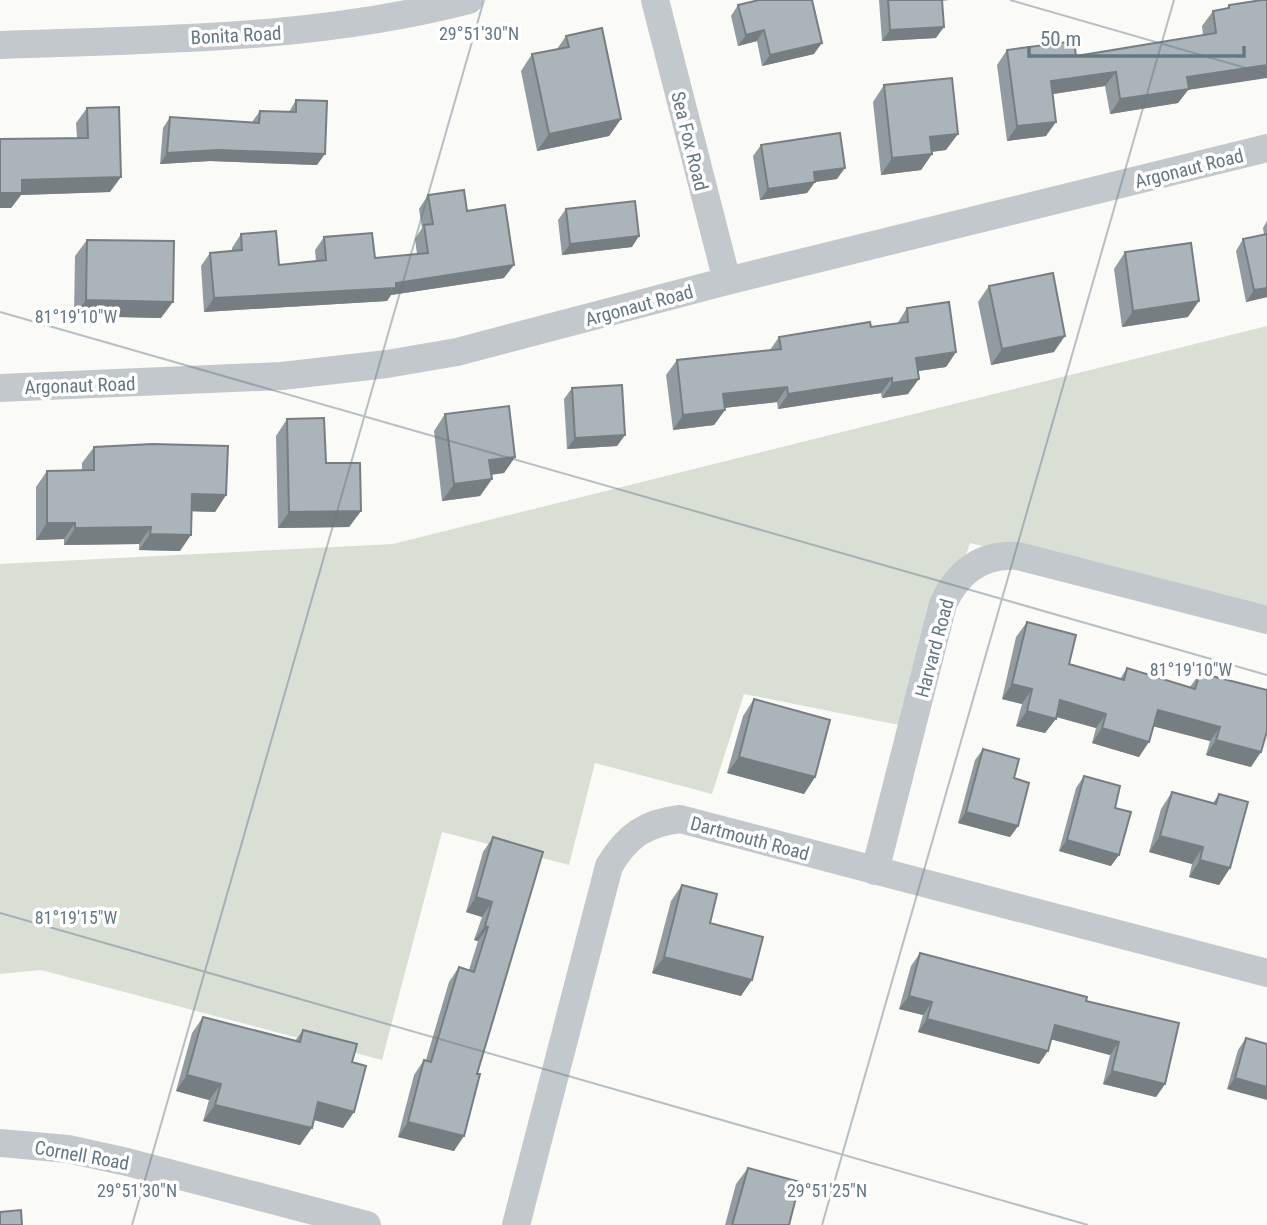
<svg xmlns="http://www.w3.org/2000/svg" width="1267" height="1225" viewBox="0 0 1267 1225" font-family="'Roboto Condensed',sans-serif">
<style>
.green{fill:#dadfd6}
.lines{fill:none;stroke-linecap:round;stroke-linejoin:round}
.minor{stroke:#c3c8cc;stroke-width:28}
.wall{fill:#929b9f}
.shaded-wall{fill:#777e82}
.building{fill:#aab4b9;stroke:#777e82;stroke-width:2}
.ticks{fill:none;stroke:#647883;stroke-width:2;stroke-opacity:0.45}
.labels{text-anchor:middle;stroke-width:7;stroke-linejoin:round;paint-order:stroke}
.street-label{font-size:19px;fill:#647883;stroke:#fff}
.ticks-label{font-size:18px;text-anchor:middle;fill:#647883;stroke:#fff;stroke-width:7;stroke-linejoin:round;paint-order:stroke}
</style>
<rect width="100%" height="100%" fill="#fafaf7"/>
<path class="green" d="M1267 326V617L970 543 909 727 744 694 712 794 595 763 569 865 442 832 382 1060 41 970 0 974V564L393 544Z"/>
<g class="lines">
<path class="minor" d="M655 0 727 281
M0 45C158 39 315 40 469 0
M0 388 282 376 387 364 457 352 727 281 1267 148
M875 871 943 604C957 573 981 553 1018 556L1267 620
M0 1143 68 1149 127 1162 367 1225
M516 1225 609 866C627 836 645 823 680 819L1267 973"/>
</g>
<path class="wall" d="M879 0H949L942 1 936 38 882 41Z
M1262 0 1188 90 1178 103 1110 114 1105 86 1053 94 1046 136 1007 141 997 65 1007 50 1076 56 1203 35 1202 26 1213 11 1226 9 1229 5Z
M738 5 814 54 762 66 757 41 738 46 731 16Z
M566 36 621 119 609 136 537 151 521 71 532 54 557 49Z
M884 85 946 150 932 152V154L921 170 881 175 873 102Z
M296 100 317 165 210 161 160 164 163 128 170 117 252 122 260 111 289 112Z
M87 108 110 192 21 195 11 208H0V139L77 138 76 123Z
M761 145 837 179 815 182 807 193 760 200 753 156Z
M428 195 467 211 504 278 391 295 387 301 204 312 201 266 210 253 232 251V248L241 234 279 265 316 261 315 250 324 237 375 258 417 254 415 239 422 228 419 209Z
M566 209 632 247 562 255 558 220Z
M1267 221V297L1246 302 1236 251 1243 239 1264 235 1263 228Z
M87 240 161 318 74 316 75 256Z
M1125 252 1188 317 1122 327 1114 269Z
M989 286 1054 352 991 365 978 302Z
M907 308 956 352 946 367 918 371 908 394 882 398 881 393 778 409 777 402 724 408 725 410 714 425 673 430 666 375 677 360 770 350 779 337 897 324Z
M572 388 625 435 617 446 567 449 564 399Z
M445 414 515 457 504 473 491 475 492 479 480 496 442 501 434 431Z
M287 419 326 463 361 511 349 527 278 528 276 436Z
M94 447 226 495 215 512 192 511 180 551 139 550V544L64 545V539L36 540V487L47 471 82 470V463Z
M1027 622 1069 664 1120 679 1127 668 1190 687 1200 673 1251 767 1206 755 1210 741 1154 726 1139 757 1092 743 1096 728 1056 717 1045 733 1016 726 1022 704 1002 699 1016 637Z
M754 699 815 777 804 794 727 773 743 716Z
M983 749 1014 778 1018 826 1010 837 958 823 975 760Z
M1084 776 1115 808 1111 866 1059 851 1076 788Z
M1172 792 1213 803 1219 794 1230 868 1219 885 1189 877 1192 864 1149 852 1161 809Z
M493 837 543 852 454 1151 398 1137 414 1075 424 1060H426L449 982 459 967 469 970 478 941 474 940 482 917 466 912 483 852Z
M682 885 710 923 741 996 652 973 671 901Z
M920 953 1086 1001 1165 1084 1156 1097 1103 1084 1110 1055 1051 1039 1039 1064 918 1032 923 1015 899 1009 911 966Z
M203 1017 295 1041 303 1030 352 1062 354 1112 343 1128 314 1120 300 1145 203 1121 209 1100 176 1091 192 1033Z
M1246 1038 1267 1044 1227 1089 1238 1050Z
M748 1168 789 1225H725L736 1184Z"/>
<path class="shaded-wall" d="M944 27 936 38 882 41 890 30Z
M764 30 757 41 738 46 746 35Z
M822 43 814 54 762 66 770 55Z
M1267 65V78L1188 90 1178 103 1110 114 1120 99 1187 77Z
M1116 72 1105 86 1040 96 1051 81Z
M621 119 609 136 537 151 549 134Z
M1056 122 1046 136 1007 141 1017 126Z
M958 134 946 150 919 153 930 137Z
M218 150 325 154 317 165 210 161 160 164 167 153Z
M932 154 921 170 881 175 892 158Z
M845 168 837 179 815 182 807 193 760 200 768 189 814 172Z
M121 177 110 192 21 195 11 208H0V193L22 180Z
M639 236 632 247 562 255 570 244Z
M514 265 504 278 391 295 387 301 204 312 214 298 396 283Z
M1267 288V297L1246 302 1254 290Z
M86 300 173 302 161 318 74 316Z
M1199 301 1188 317 1122 327 1133 311Z
M1065 336 1054 352 991 365 1002 349Z
M956 352 946 367 905 373 916 358Z
M892 378 881 393 778 409 788 394Z
M919 379 908 394 882 398 892 383Z
M787 387 777 402 713 409 723 394Z
M725 410 714 425 673 430 683 415Z
M625 435 617 446 567 449 575 438Z
M515 457 504 473 478 476 489 460Z
M492 479 480 496 442 501 454 484Z
M192 494 226 495 215 512 181 511Z
M361 511 349 527 278 528 289 512Z
M47 523H75L64 539 36 540Z
M151 527 139 544 64 545 75 528Z
M150 534 191 535 180 551 139 550Z
M1012 684 1032 689 1022 704 1002 699Z
M1060 700 1106 714 1096 728 1050 715Z
M1158 710 1220 727 1210 741 1148 725Z
M1027 711 1056 719 1045 733 1016 726Z
M1102 728 1149 742 1139 757 1092 743Z
M1216 740 1261 752 1251 767 1206 755Z
M739 757 815 777 804 794 727 773Z
M966 812 1018 826 1010 837 958 823Z
M1160 836 1203 847 1192 864 1149 852Z
M1067 840 1119 855 1111 866 1059 851Z
M1200 860 1230 868 1219 885 1189 877Z
M476 897 492 902 482 917 466 912Z
M485 926 488 927 478 941 474 940Z
M664 957 752 980 741 996 652 973Z
M909 996 932 1002 923 1015 899 1009Z
M927 1019 1048 1051 1039 1064 918 1032Z
M1055 1025 1119 1042 1110 1055 1046 1038Z
M1112 1071 1165 1084 1156 1097 1103 1084Z
M187 1075 221 1084 209 1100 176 1091Z
M1235 1078 1267 1087V1100L1227 1089Z
M318 1102 354 1112 343 1128 307 1118Z
M215 1105 312 1128 300 1145 203 1121Z
M408 1122 464 1136 454 1151 398 1137Z"/>
<path class="building" d="M759 0H812L822 43 770 55 764 30 746 35 738 5Z
M888 0H942L944 27 890 30Z
M1262 0H1267V65L1187 77 1189 89 1120 99 1116 72 1051 81 1056 122 1017 126 1007 50 1074 41 1076 56 1216 33 1213 11 1229 8V5Z
M602 28 621 119 549 134 532 54 569 47 566 36Z
M952 78 958 134 930 137 932 154 892 158 884 85Z
M296 100 327 101 325 154 218 150 167 153 170 117 259 123 260 111 296 112Z
M119 107 121 177 22 180V193H0V139L88 138 87 108Z
M840 133 845 168 814 172 815 182 768 189 761 145Z
M464 190 467 211 505 205 514 265 396 283V288L214 298 210 253 242 250 241 234 276 231 279 265 326 260 324 237 372 233 375 258 428 253 424 225 433 224 428 195Z
M635 201 639 236 570 244 566 209Z
M1267 234V288L1254 290 1243 239Z
M87 240 174 241 173 302 86 300Z
M1191 243 1199 301 1133 311 1125 252Z
M1053 273 1065 336 1002 349 989 286Z
M949 302 956 352 916 358 919 379 892 383V378L788 394 787 387 723 394 725 410 683 415 677 360 781 349 779 337 870 322 871 327 908 322 907 308Z
M622 385 625 435 575 438 572 388Z
M509 406 515 457 489 460 492 479 454 484 445 414Z
M324 418 326 463H360L361 511 289 512 287 419Z
M153 444 228 446 226 495 192 494 191 535 150 534 151 527 75 528V523H47V471L94 470V447Z
M1027 622 1076 635 1069 664 1124 680 1127 668 1195 689 1200 673 1267 690V731L1261 752 1216 740 1220 727 1158 710 1149 742 1102 728 1106 714 1060 700 1056 719 1027 711 1032 689 1012 684Z
M754 699 830 720 815 777 739 757Z
M983 749 1019 759 1014 778 1029 783 1018 826 966 812Z
M1084 776 1120 786 1115 808 1131 812 1119 855 1067 840Z
M1172 792 1216 804 1219 794 1248 802 1230 868 1200 860 1203 847 1160 836Z
M493 837 543 852 477 1074H480L464 1136 408 1122 424 1060 431 1062 459 967 474 972 488 927 485 926 492 902 476 897Z
M682 885 717 894 710 923 763 937 752 980 664 957Z
M920 953 1087 997 1086 1001 1179 1023 1165 1084 1112 1071 1119 1042 1055 1025 1048 1051 927 1019 932 1002 909 996Z
M203 1017 300 1042 303 1030 357 1044 352 1062 366 1066 354 1112 318 1102 312 1128 215 1105 221 1084 187 1075Z
M1246 1038 1267 1044V1087L1235 1078Z
M748 1168 800 1182 789 1225H732Z
M21 1210 22 1225H0V1212Z"/>
<path class="ticks" d="M1010 0 1267 74M0 312 1267 675M0 913 1088 1225M132 1225 484 0M822 1225 1174 0"/>
<g class="labels">
<g class="street-label">
<text transform="translate(236 35) rotate(-3)" y="7">Bonita Road</text>
<text transform="translate(690 141) rotate(76)" y="7">Sea Fox Road</text>
<text transform="translate(1189 168) rotate(-14)" y="7">Argonaut Road</text>
<text transform="translate(639 305) rotate(-15)" y="7">Argonaut Road</text>
<text transform="translate(80 385) rotate(-2)" y="7">Argonaut Road</text>
<text transform="translate(934 648) rotate(-75)" y="7">Harvard Road</text>
<text transform="translate(750 838) rotate(15)" y="7">Dartmouth Road</text>
<text transform="translate(82 1155) rotate(10)" y="7">Cornell Road</text>
</g>
</g>
<g class="ticks-label">
<text x="479" y="40">29°51'30"N</text>
<text x="76" y="323">81°19'10"W</text>
<text x="1191" y="676">81°19'10"W</text>
<text x="76" y="924">81°19'15"W</text>
<text x="137" y="1197">29°51'30"N</text>
<text x="827" y="1197">29°51'25"N</text>
</g>
<path d="M1029 46v10h215v-10" fill="none" stroke="#647883" stroke-width="3.5"/>
<text x="1040" y="46" font-size="21" fill="#647883" stroke="#ffffff" stroke-width="5" paint-order="stroke">50 m</text>
</svg>
